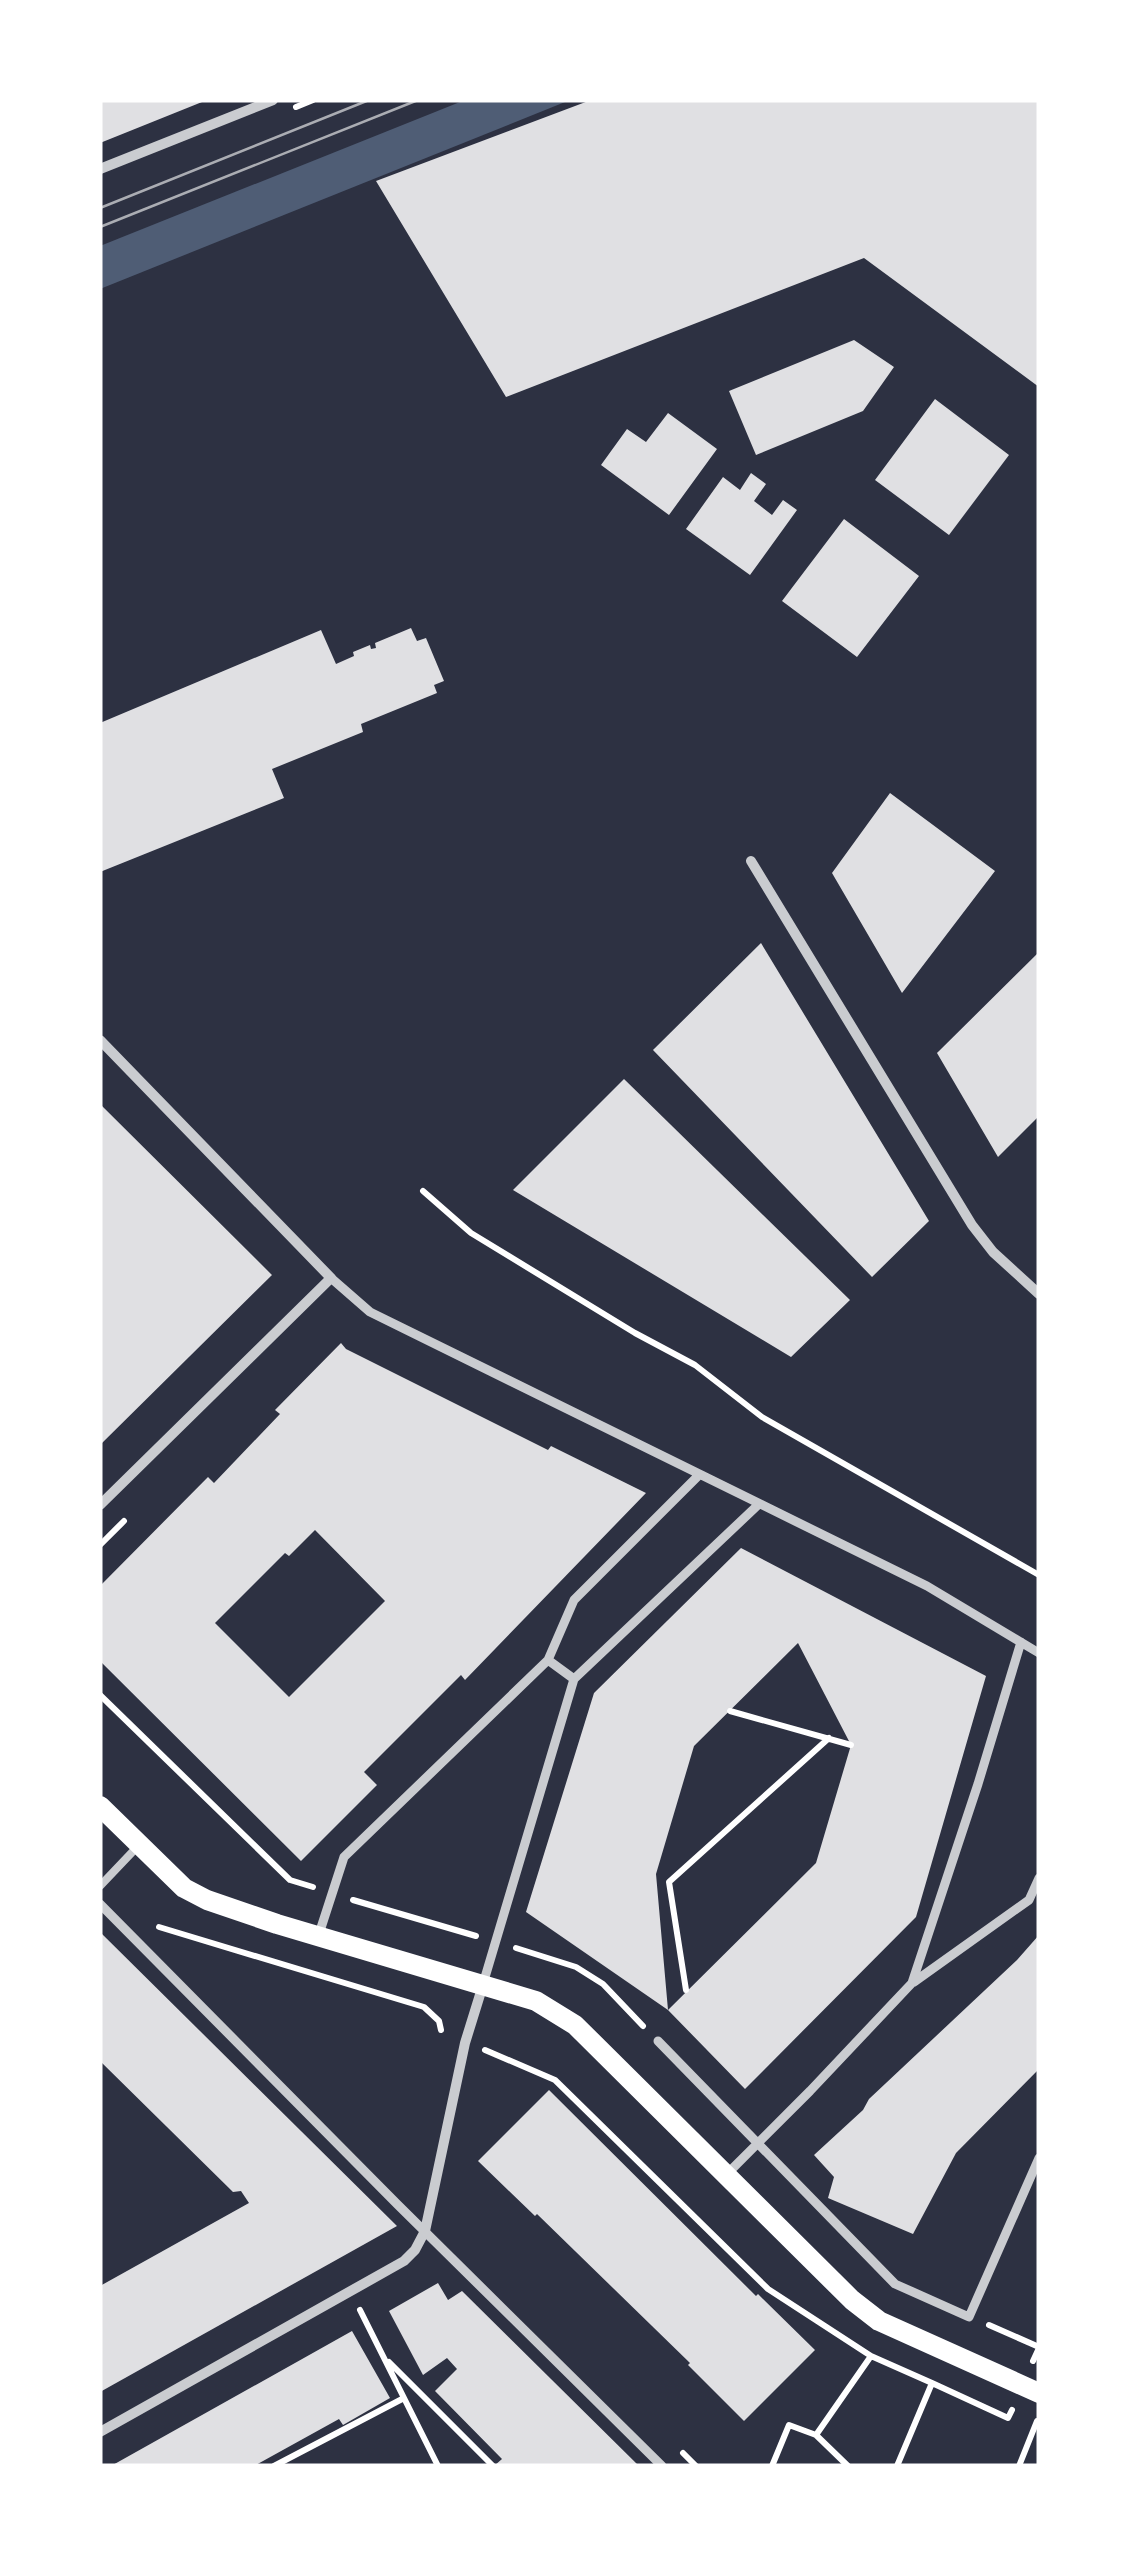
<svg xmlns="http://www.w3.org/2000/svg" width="1139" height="2566" viewBox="0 0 1139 2566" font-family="'Fira Sans',sans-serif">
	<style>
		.water { fill: #4f5d75 }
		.building { fill: #e0e0e3; fill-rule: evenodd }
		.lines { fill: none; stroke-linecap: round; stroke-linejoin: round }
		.path { stroke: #fff; stroke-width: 6 }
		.service { stroke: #caccd0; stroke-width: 8 }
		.pedestrian { stroke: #caccd0; stroke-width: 9 }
		.minor { stroke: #caccd0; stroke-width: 10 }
		.secondary { stroke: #fff; stroke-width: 20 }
		.tram { stroke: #abadb3; stroke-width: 2.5 }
	</style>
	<rect width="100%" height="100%" fill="#2d3142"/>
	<!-- water -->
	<path class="water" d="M465,100h105l-470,189v-43z"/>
	<!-- building -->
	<path class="building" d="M100,100h107l-107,43z
		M591,100h448v287l-175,-129 -358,139 -130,-216z
		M854,340l40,27 -31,44 -107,44 -27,-64z
		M935,399l74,56 -60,80 -74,-55z
		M668,413l49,36 -48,66 -68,-50 26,-36 19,13z
		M751,473l15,11 -12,17 18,14 11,-15 14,10 -47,65 -64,-46 37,-52 17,13z
		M844,519l75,57 -62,81 -75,-56z
		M411,628l6,13 9,-3 18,43 -10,4 3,8 -76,31 2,8 -91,37 12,29 -184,74v-149l221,-93 15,34 18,-8 -1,-4 17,-7 1,4 5,-1 -1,-5z
		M890,793l105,78 -93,122 -70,-120z
		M761,943l168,278 -57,56 -219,-227z
		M1039,952v164l-41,41 -61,-104z
		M624,1079l226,221 -59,57 -278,-167z
		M100,1104l172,171 -172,170z
		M341,1343l5,6 202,101 3,-4 95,47 -181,187 -4,-5 -97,97 13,13 -76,76 -201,-200v-75l108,-109 6,6 66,-69 -5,-4zM315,1530l70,71 -96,96 -74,-74 70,-70 4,3z
		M741,1548l245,128 -70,241 -171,172 -77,-79 148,-147 35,-118 -53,-102 -104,103 -38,128 12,136 -142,-98 68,-219z
		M100,1932l297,294 -297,166v-106l149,-83 -8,-12 -8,1 -133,-131z
		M1039,1935v134l-83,84 -43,81 -85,-36 6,-21 -20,-22 49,-45 6,-11 148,-139z
		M549,2090l207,206 2,-2 57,56 -71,71 -56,-56 2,-2 -153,-149 -2,2 -57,-55z
		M438,2283l10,17 14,-9 177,175h-145l8,-7 -67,-68 22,-22 -10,-11 -24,17 -34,-64z
		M352,2331l38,67 -47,27 -4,-6 -85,47h-143z"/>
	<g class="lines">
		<!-- path -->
		<path class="path" d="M296,107l17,-7
			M423,1191l48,42 164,100 60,32 67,52 277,158
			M100,1545l24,-24
			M100,1695l190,185 23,7
			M730,1711l121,34
			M353,1900l123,36
			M159,1927l265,80 15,14 2,9
			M516,1948l60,19 27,17 40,42
			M686,1990l-17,-108 160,-144
			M485,2050l70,30 213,209 103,67 61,27
			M989,2325l50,22
			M1033,2361l6,-13
			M389,2362l104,104
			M404,2398l34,68
			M816,2435l32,31
			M683,2453l13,13
			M274,2466l130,-68 -44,-88
			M772,2466l17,-41 27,10 55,-79
			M897,2466l35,-83 76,35 4,-8
			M1019,2466l18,-45"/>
		<!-- service -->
		<path class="service" d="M100,1886l39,-41"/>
		<!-- pedestrian -->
		<path class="pedestrian" d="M331,1278l39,34 557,274 112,67
			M548,1660l26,-60 125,-125
			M100,1904l298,301 264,261
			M319,1934l25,-77 204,-197 26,19
			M914,1982l115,-82 10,-22
			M483,1984l91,-305 185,-175
			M658,2041l237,243 74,33 70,-159
			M727,2174l83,-83 102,-108 66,-199 43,-142"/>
		<!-- minor -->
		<path class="minor" d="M100,169l173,-69
			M751,861l221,364 21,27 46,42
			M100,1040l231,238 -231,227
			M100,2432l304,-171 11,-11 10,-19 40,-188 18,-58"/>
		<!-- secondary -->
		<path class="secondary" d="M100,1806l84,82 23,12 70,24 259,77 39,24 277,275 27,21 160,72"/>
		<!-- tram -->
		<path class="tram" d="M100,208l269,-108
			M100,227l318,-127"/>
	</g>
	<!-- border -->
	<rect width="1139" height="2566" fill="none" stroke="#ffffff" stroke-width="205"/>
</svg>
